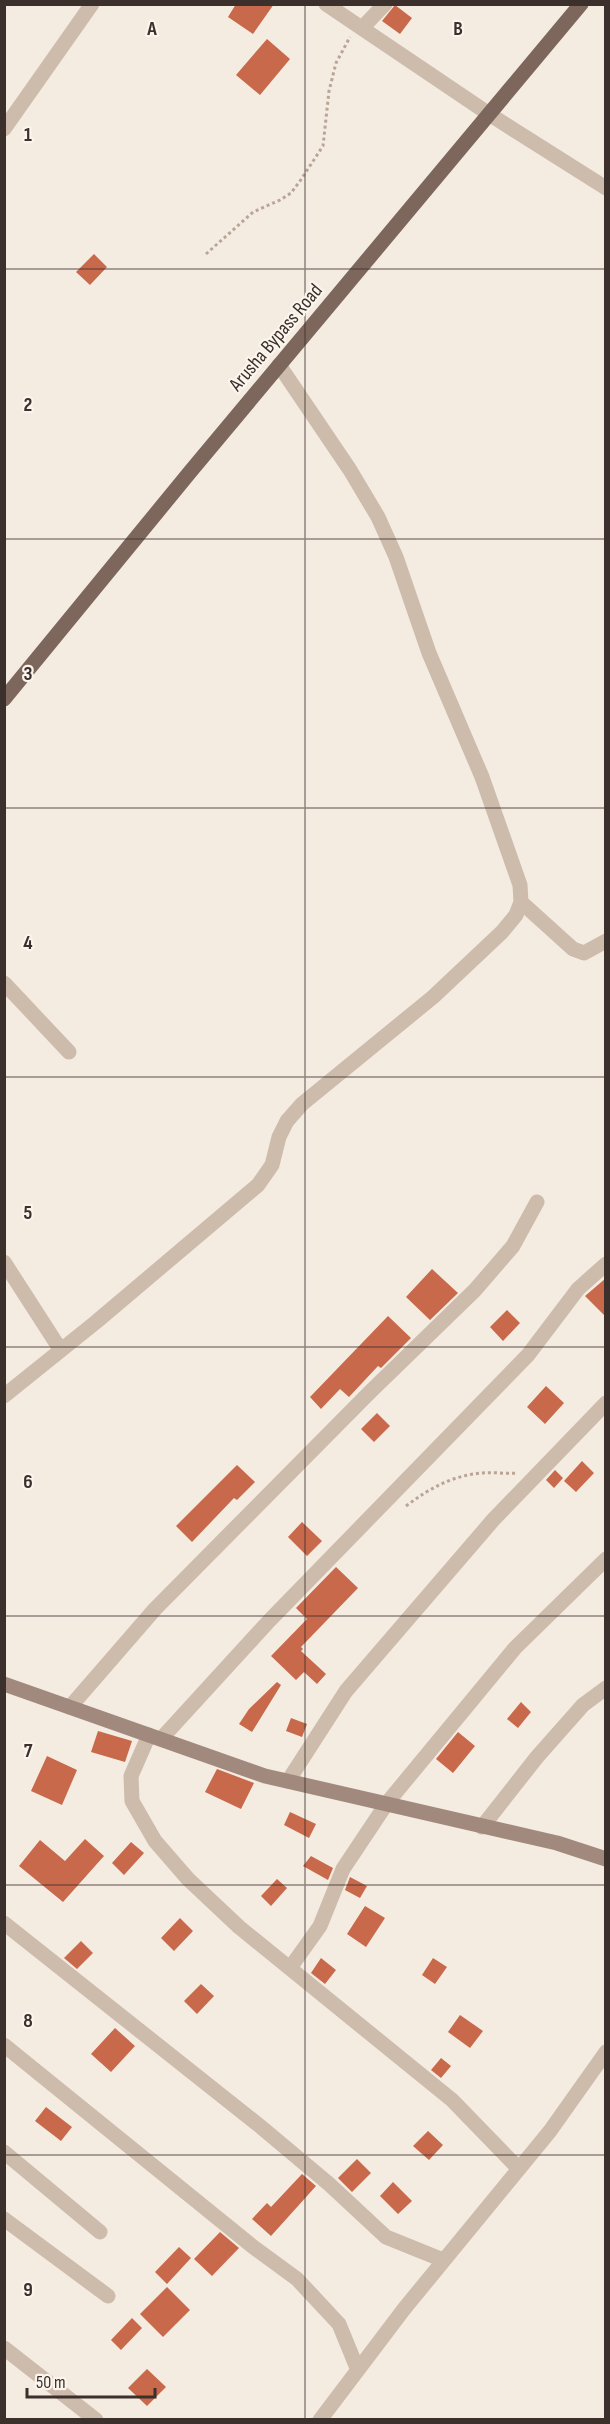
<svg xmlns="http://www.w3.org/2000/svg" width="610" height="2424" viewBox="0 0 610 2424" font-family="'Sofia Sans Condensed',sans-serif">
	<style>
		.building { fill: #c8694b }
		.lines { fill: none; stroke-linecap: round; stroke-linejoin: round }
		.path { stroke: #b9a596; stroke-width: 3; stroke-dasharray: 3 3; stroke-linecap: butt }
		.street { stroke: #cdbbac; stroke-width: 15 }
		.secondary { stroke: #a18a7d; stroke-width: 15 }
		.primary { stroke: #7d675c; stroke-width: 15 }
		.grid { fill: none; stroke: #3b302b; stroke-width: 1.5; stroke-opacity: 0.55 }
		.labels { text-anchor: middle; stroke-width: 4.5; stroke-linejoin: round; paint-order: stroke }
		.street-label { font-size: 20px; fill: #3b302b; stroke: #fbf5ee }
		.grid-label { font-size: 20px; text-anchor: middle; font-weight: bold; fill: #3b302b; stroke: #fbf5ee; stroke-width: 4.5; stroke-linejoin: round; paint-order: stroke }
	</style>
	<rect width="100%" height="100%" fill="#f4ebe1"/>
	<!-- building -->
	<path class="building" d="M236,4h38l-21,30 -25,-17z
		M395,5l17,13 -12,16 -18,-13z
		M267,39l23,20 -30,36 -24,-20z
		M94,254l13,13 -17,18 -14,-13z
		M432,1269l26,24 -28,27 -24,-23z
		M606,1278v39l-21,-21z
		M507,1310l13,13 -17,18 -13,-14z
		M388,1316l23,22 -30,30 -3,-2 -29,31 -9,-8 -19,20 -11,-12z
		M546,1386l18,17 -19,21 -18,-17z
		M377,1413l13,13 -16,16 -13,-13z
		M582,1461l12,12 -18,19 -12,-11z
		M237,1465l18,17 -18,18 -3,-2 -42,44 -16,-16z
		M555,1470l8,8 -9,10 -8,-8z
		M302,1522l20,19 -15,15 -19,-19z
		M336,1567l22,21 -57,59 2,2 -2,2 25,23 -9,10 -13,-12 -8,8 -25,-24 36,-37 -11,-11z
		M277,1682l4,3 -29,47 -13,-8 10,-15z
		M521,1702l10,10 -13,16 -11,-9z
		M291,1718l16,6 -5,13 -16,-6z
		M98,1731l34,10 -7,21 -34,-10z
		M458,1732l17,14 -22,27 -17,-14z
		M47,1756l30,14 -15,35 -31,-14z
		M217,1769l37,14 -13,26 -36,-17z
		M290,1812l26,12 -7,14 -25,-13z
		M85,1839l19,17 -41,46 -44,-36 21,-26 25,21z
		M131,1842l13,11 -20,22 -12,-12z
		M311,1856l22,12 -5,12 -25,-14z
		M350,1877l17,9 -7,12 -15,-8z
		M277,1879l10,9 -16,18 -10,-10z
		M365,1906l20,12 -19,29 -19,-13z
		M180,1918l13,13 -19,20 -13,-13z
		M81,1941l12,12 -16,16 -13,-11z
		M321,1958l15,12 -11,14 -14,-11z
		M433,1958l14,9 -12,17 -13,-9z
		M201,1984l13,12 -17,18 -13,-13z
		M460,2015l23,16 -13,17 -22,-16z
		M115,2028l20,18 -24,26 -20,-18z
		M441,2058l10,8 -10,12 -10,-8z
		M46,2107l26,20 -11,14 -26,-20z
		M428,2131l15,14 -14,15 -16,-14z
		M357,2159l14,14 -19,19 -14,-14z
		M302,2174l14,12 -45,50 -19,-17 15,-16 4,4z
		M393,2182l19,19 -14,13 -18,-18z
		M220,2232l19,16 -27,28 -18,-17z
		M179,2247l12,11 -24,26 -12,-12z
		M167,2287l23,23 -27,27 -23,-23z
		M132,2318l10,10 -21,22 -10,-10z
		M147,2369l19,18 -19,19 -19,-18z"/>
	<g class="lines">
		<!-- path -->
		<path class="path" d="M206,254l47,-42 27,-12 11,-7 9,-12 23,-35 6,-55 7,-28 14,-26
			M406,1506c24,-18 47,-31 77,-33 11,-1 23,1 34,0"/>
		<!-- street -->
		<path class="street" d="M326,4l163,110 117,74
			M362,28l23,-24
			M4,129l88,-125
			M521,902l52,47 11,4 22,-12
			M4,983l65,69
			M4,1262l56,87
			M4,1396l92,-74 162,-137 14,-20 7,-28 8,-16 15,-17 131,-107 69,-65 14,-17 5,-13 -1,-17 -38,-108 -53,-124 -33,-96 -18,-40 -28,-47 -71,-105
			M70,1707l85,-98 215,-217 105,-102 38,-44 24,-44
			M149,1735l-18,41 1,25 23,40 33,38 51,48 213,173 66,68
			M161,1739l108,-118 259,-266 50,-66 28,-25
			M288,1781l58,-90 147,-171 113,-117
			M482,1827l55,-70 46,-52 23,-17
			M4,1923l257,204 68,57 57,53 57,23
			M290,1968l30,-42 23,-57 44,-66 128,-155 91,-89
			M4,2045l248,201 45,33 42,45 18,44
			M4,2152l96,80
			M4,2219l104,77
			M4,2348l92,72
			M320,2420l84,-111 146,-178 56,-79"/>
		<!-- secondary -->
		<path class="secondary" d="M4,1684l261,92 292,67 49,16"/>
		<!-- primary -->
		<path class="primary" d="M4,699l186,-227 391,-468"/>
	</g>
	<!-- grid -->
	<path class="grid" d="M305,4v2416M4,269h602M4,539h602M4,808h602M4,1077h602M4,1347h602M4,1616h602M4,1885h602M4,2155h602"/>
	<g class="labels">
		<!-- street labels -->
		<g class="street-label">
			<text transform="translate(275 337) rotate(-50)" y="7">Arusha Bypass Road</text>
		</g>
	</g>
	<g class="grid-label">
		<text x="152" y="35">A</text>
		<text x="458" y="35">B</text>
		<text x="28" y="141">1</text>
		<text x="28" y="411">2</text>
		<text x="28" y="680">3</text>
		<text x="28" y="949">4</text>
		<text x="28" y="1219">5</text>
		<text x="28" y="1488">6</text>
		<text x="28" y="1757">7</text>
		<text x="28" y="2027">8</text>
		<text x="28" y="2296">9</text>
	</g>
	<!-- border -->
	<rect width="610" height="2424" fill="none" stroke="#3b302b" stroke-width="12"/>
	<!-- scale -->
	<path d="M27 2388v9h128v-9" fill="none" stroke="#3b302b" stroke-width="3"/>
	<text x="36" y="2388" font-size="18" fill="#3b302b" stroke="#fbf5ee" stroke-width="4.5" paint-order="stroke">50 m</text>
</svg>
